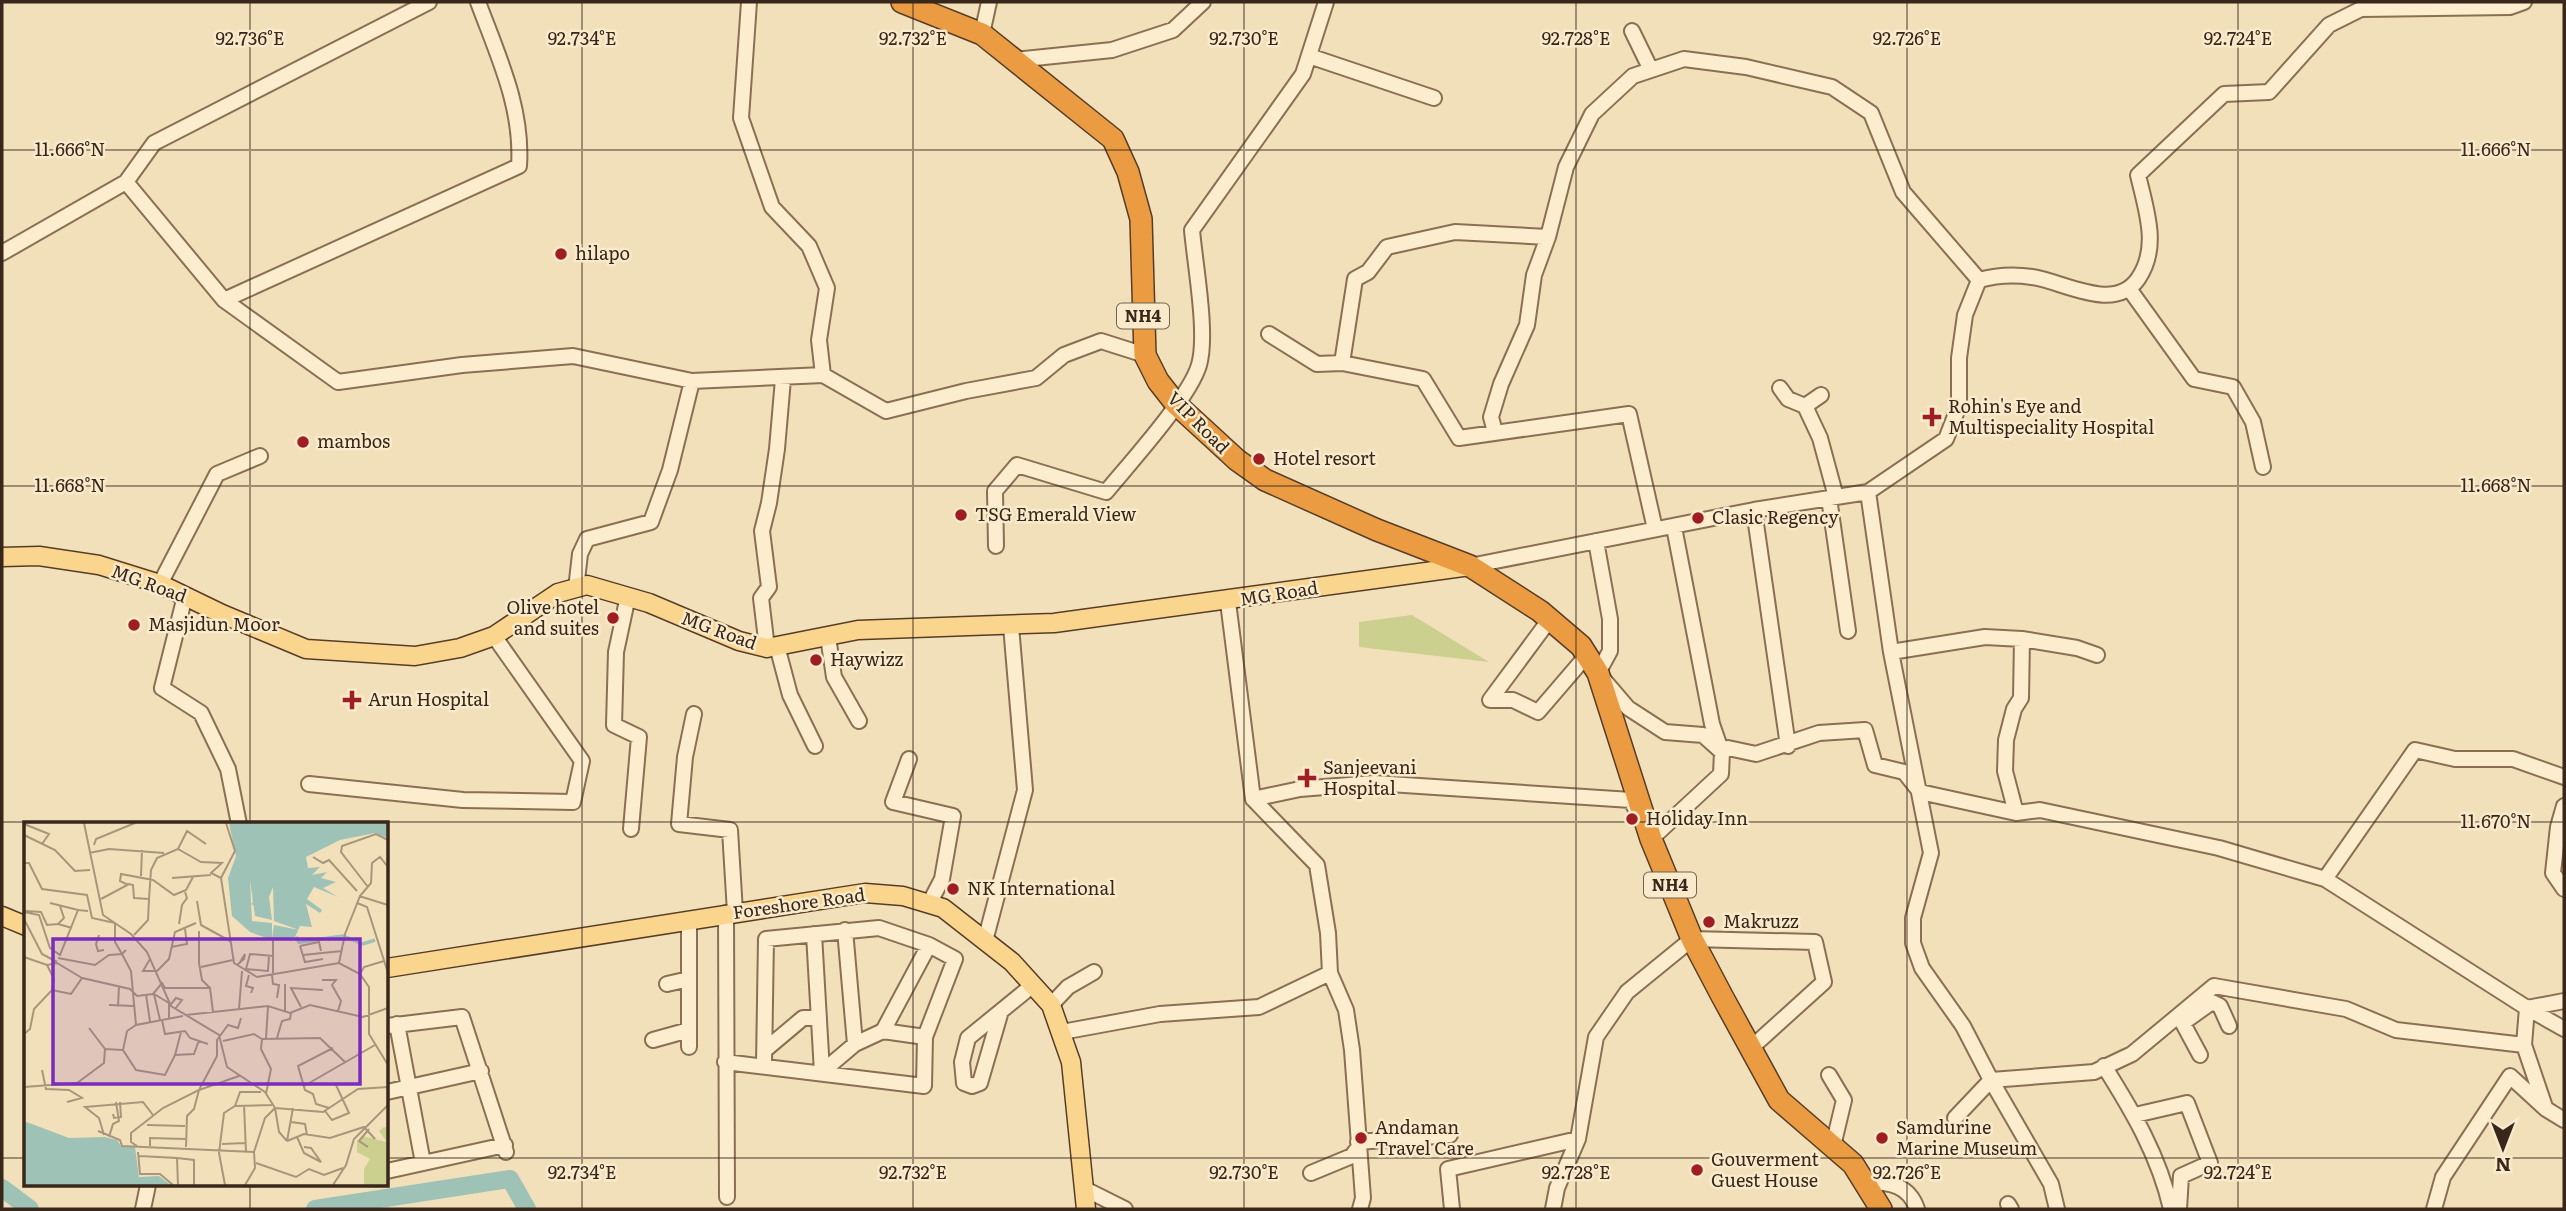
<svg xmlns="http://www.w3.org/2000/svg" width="2566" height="1211" viewBox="0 0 2566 1211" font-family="Literata,serif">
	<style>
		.green { fill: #cbd08e }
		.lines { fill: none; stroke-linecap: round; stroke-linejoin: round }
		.river { stroke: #9fc2b7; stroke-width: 18 }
		.minor-casing { stroke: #8a6f53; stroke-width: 18 }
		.major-casing { stroke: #573d28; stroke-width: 21 }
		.highway-casing { stroke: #573d28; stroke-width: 24 }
		.minor { stroke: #fcedce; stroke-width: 14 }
		.major { stroke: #fad58d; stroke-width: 18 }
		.highway { stroke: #eb9b41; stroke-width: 21 }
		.ticks { fill: none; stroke: #38271a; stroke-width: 2; stroke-opacity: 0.45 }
		.poi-dot { fill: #9f1e23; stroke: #f9eacb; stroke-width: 2.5 }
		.labels { text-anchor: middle; stroke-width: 5; stroke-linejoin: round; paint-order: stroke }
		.shield { fill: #f9eacb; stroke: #72624f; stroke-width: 2 }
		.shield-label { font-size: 16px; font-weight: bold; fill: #38271a }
		.poi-label { font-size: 18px; fill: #38271a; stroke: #f9eacb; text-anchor: start }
		.street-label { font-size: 18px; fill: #38271a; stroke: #f9eacb }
		.inset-river { fill: none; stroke: #9fc2b7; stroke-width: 3.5 }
		.inset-road { fill: none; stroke: #a8967b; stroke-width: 2 }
		.view { fill: #7b2cbf; fill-opacity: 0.15; stroke: #7b2cbf; stroke-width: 3.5 }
		.inset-edge { fill: none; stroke: #38271a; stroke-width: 3.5 }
		.ticks-label { font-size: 18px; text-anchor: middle; fill: #38271a; stroke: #f9eacb; stroke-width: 5; stroke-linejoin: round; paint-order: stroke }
	</style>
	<rect width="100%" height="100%" fill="#f2e0bb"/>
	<!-- green -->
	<path class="green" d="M1412,615l77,47 -130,-15v-25z"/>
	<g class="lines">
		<!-- river -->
		<path class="river" d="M2,1188l28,21
			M315,1209l195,-30 17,30"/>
		<defs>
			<path id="minor" d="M1632,31l19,39
				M982,34l7,-32
				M1309,56l125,42
				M1015,60l97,-10 61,-20 30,-28
				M126,182l98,118 114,82 124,-17 111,-9 119,25 131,-6 -4,-35 8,-52 -18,-42 -37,-39 -31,-89 8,-116
				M2,253l124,-71 28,-39 275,-141
				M1979,280c18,-5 34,-6 53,-3 33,5 82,36 106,2 22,-32 8,-69 0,-104l86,-81 45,-2 60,-67 32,-16 149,-2 14,-5
				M2130,290l64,89 39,8 20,35 10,45
				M224,300l295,-134c4,-58 -21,-110 -41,-164
				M1269,334l48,30 25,-1 81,16 36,59 170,-24 26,115
				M1342,363l13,-84 13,-7 19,-25 68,-15 93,5 18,-70 26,-53 41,-38 51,-17 62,8 86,20 39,26 32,79 76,88 -14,35 -6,43v48l-13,33 -78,53 -114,18 -284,56
				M823,375l63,36 80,-20 70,-13 28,-23 37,-14 44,14
				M1780,388l8,11 17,7 16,-11
				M1805,406l15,32 16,59
				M1495,432l-4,-15 10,-33 26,-59 7,-50 14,-38
				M1868,492l23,160 40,201 -18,65v25l9,25 41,58 28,54 103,-8 38,-18 82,-68 132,23 50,21 128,15
				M1829,498l19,133
				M1754,510l34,236
				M1674,527l38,197 9,26
				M1596,541l14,78v32l-12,22 30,35 37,24 38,3 19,17
				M996,546l-1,-55 22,-26 89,27c23,-28 84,-95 93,-127 9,-31 -4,-100 -7,-135l111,-156 23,-72
				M160,584l57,-110 43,-18
				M576,589l4,-35 7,-15 64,-17 19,-52 22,-89
				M185,596l-23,92 39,25 27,56 11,55
				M628,596l-12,56 -2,73 25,12 -8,92
				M1228,602l25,197 47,-10 74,-6 257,17 6,12
				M1550,619l-60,81h23l25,12 49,-57
				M828,637l6,40 25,44
				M777,646l13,49 25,51
				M767,648l-6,-50 8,-11 -7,-56 7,-28 8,-54 6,-70
				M1891,652l94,-15 37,2 55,9 20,7
				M694,714l-9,43 -6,67 51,6 5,82
				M909,759l-16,43 60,14 -11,63 -13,25
				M309,784l154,16 110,2 9,-41 -88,-125
				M1253,799l64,66 11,68 2,40 16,37 6,40 11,148 -3,11
				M2564,806l-6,21 -5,46 11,16
				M2016,813l-11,-42 1,-31 8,-31 7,-11 1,-59
				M1648,833l3,6 70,-65 1,-22 6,-4 28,6 63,-21 46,-3 10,35 29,7 16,20 96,21 24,-3 179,38 106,31 90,-129 40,9h58l51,18
				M2325,879l202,129 37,-7
				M726,913l1,284
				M689,920v127
				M845,930l10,114
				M814,934l8,138
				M985,941l40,-151 -14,-164
				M667,984l22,-5
				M1051,1005l17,-18 26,-15
				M1001,1011l-21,72 -8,3 -8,-3 -2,-21 6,-24 65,-53
				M2179,1016l21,39
				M2184,1022l28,-20 8,4 9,20
				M397,1024l26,139
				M387,1026l75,-9 44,135
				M883,1031l42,6
				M1062,1032l98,-18 99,-7 71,-34
				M653,1040l36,-10
				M765,1050l38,-32h16
				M725,1062l199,24 1,-49 30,-78 -26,-14 -50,-17 -113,11 -2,125
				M2104,1066c29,46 55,90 67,143
				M822,1072l33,-28 28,-13 46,-86
				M1829,1075l15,25 -11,46
				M387,1092l94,-21
				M2545,1107l-21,-62 3,-37 37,21
				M2135,1115l52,-12 23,60 -29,13 -2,33
				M1955,1118l36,-38 60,104 6,25
				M1358,1142l92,-7
				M387,1171l118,-26
				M1311,1173l41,-17 6,-8
				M1866,1182c24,0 43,3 51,27
				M1083,1188l42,21
				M2008,1204l3,5
				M143,1209l5,-24
				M1452,1209l-4,-40 130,-30
				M1553,1209l4,-21 21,-49 18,-102 31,-45 65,-53 123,3 9,40 -73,66
				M2434,1209l9,-32 67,-101 36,33 18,11"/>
			<path id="major" d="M2,557l37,-1 60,9 61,19 62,30 84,35 109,7 45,-8 34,-12 64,-43 29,-8 62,18 90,38 28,7 91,-18 196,-7 416,-57
				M2,916l24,10
				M387,968l478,-75 38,3 40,12 69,54 39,43 20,57 15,147"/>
			<path id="highway" d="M902,2l80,32 131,105 15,33 13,47 4,136 13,26 18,23 61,56 28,20 112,50 93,36 70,45 41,35 17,27 53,166 41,100 30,57 57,104 74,64 28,45"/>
		</defs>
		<!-- minor casing -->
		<use href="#minor" class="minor-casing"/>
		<!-- major casing -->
		<use href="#major" class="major-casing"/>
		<!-- highway casing -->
		<use href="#highway" class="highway-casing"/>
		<!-- minor -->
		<use href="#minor" class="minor"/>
		<!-- major -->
		<use href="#major" class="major"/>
		<!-- highway -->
		<use href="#highway" class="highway"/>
	</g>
	<!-- ticks -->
	<path class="ticks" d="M250,2v822M582,2v1207M913,2v1207M1244,2v1207M1576,2v1207M1907,2v1207M2238,2v1207M2,150h2562M2,486h2562M2,822h2562M2,1158h24M387,1158h2177M250,1185v24"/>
	<!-- markers -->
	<g class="poi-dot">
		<circle cx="561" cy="254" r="7"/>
		<path d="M1928.5 406.5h7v7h7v7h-7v7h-7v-7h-7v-7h7z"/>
		<circle cx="303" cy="442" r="7"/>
		<circle cx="1259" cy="459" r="7"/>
		<circle cx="961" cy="515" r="7"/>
		<circle cx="1698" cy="518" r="7"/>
		<circle cx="613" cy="618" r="7"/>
		<circle cx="134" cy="625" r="7"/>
		<circle cx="816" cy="660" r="7"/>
		<path d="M348.5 689.5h7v7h7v7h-7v7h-7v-7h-7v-7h7z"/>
		<path d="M1303.5 767.5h7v7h7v7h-7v7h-7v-7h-7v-7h7z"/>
		<circle cx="1632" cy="819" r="7"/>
		<circle cx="953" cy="889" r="7"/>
		<circle cx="1709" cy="922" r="7"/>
		<circle cx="1361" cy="1138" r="7"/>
		<circle cx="1882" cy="1138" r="7"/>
		<circle cx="1697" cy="1170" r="7"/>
	</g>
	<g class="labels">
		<!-- shield labels -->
		<g class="shield">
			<rect x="1117" y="303.5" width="52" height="25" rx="5"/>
			<rect x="1644" y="872.5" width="52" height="25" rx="5"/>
		</g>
		<g class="shield-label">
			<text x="1143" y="322">NH4</text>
			<text x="1670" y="891">NH4</text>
		</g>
		<!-- poi labels -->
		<g class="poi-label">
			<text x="575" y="260">hilapo</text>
			<text x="1948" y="413">Rohin's Eye and<tspan x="1948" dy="21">Multispeciality Hospital</tspan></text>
			<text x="317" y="448">mambos</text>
			<text x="1273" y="465">Hotel resort</text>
			<text x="975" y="521">TSG Emerald View</text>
			<text x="1712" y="524">Clasic Regency</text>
			<text x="599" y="614" text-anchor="end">Olive hotel<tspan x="599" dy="21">and suites</tspan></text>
			<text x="148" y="631">Masjidun Moor</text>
			<text x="830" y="666">Haywizz</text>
			<text x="368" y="706">Arun Hospital</text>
			<text x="1323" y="774">Sanjeevani<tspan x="1323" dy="21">Hospital</tspan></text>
			<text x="1646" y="825">Holiday Inn</text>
			<text x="967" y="895">NK International</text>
			<text x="1723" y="928">Makruzz</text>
			<text x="1375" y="1134">Andaman<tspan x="1375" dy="21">Travel Care</tspan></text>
			<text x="1896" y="1134">Samdurine<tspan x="1896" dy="21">Marine Museum</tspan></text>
			<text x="1711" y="1166">Gouverment<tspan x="1711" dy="21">Guest House</tspan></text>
		</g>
		<!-- street labels -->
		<g class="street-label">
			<text transform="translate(1198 423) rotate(45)" y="6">VIP Road</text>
			<text transform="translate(149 584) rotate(20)" y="6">MG Road</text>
			<text transform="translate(1279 594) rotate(-9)" y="6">MG Road</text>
			<text transform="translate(719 631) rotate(20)" y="6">MG Road</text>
			<text transform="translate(799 904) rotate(-8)" y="6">Foreshore Road</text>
		</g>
	</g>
	<!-- overview -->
	<g transform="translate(24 822)">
		<rect width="364" height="364" fill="#f2e0bb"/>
		<path d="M360,305l4,1v57h-24v-16l6,-10 -13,-7v-11l5,-5 25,6 -8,-11z" fill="#cbd08e"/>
		<path d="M205,1h159v15l-13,-5 -35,7 -34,17 2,11 12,-1 -8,8 15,-3 -6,6 15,4 -13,6 15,9 -24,-10 -7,12 15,11 -2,3 -14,-9 6,23 -12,-1 -5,11 -23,3 -22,-8 -18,-16 -4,-38 8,-22zM0,299l45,17 36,-1 12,3 4,6 14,1 4,30 20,-1 12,9h-147z" fill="#9fc2b7"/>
		<path d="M226,58l5,36 17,4 -3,-23 4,-10 1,34 25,9 -25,-5 -2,13v-15l-20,-2z" fill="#f2e0bb"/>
		<path class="inset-river" d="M236,62l19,-61M237,66l29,-65M238,67l41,-66M232,72l18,-71M233,76l40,-75M230,79l31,-78M229,83l57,-82M272,115l3,5 44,-6 20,8 12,-4"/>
		<path class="inset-road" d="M60,1l19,92 28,19 16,18 24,54 48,29 8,32 38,25 10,16 -10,10 -11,34 1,16 -10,17M202,1l9,28 -14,27 13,85 23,14 82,-14 21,11 9,13v47l19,31M0,2l25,10 -7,10M0,13l31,15 20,21 15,-1M70,23l2,-6 39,-16M154,27l23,13 21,1 -11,10 10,5M65,31l20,-4 55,4M289,35l10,6 6,-3 28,31M0,41h5l13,26 45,6 5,23 23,5v19l7,12 4,-4M117,54l1,-26M148,56l39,-3M104,63l-8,-4 1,-7 32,6 21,15 12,-5 7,-13M344,65l-27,-35 1,-6 34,-12 12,6M335,74l29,9M77,77l28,-15 4,1 1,13 15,1 2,-29 6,-12 21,-9 9,-18 19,13M173,79l4,24 29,16M26,81l28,7M333,81l10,4 21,66M36,84l4,12 -6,6 14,4M2,89l15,1 6,13 11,-1M0,90l15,3 11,33 10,7 18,-45 10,1M0,97l18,35 15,8M155,102l3,-19 5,-7 -2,-6M175,109v32l3,17 8,8M75,113l-3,9 2,7 6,-1M110,113l14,-15 1,-21M249,118v33M276,124l5,16 18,-3M276,124l19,-4 2,9M147,125l16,-3 -2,-15M279,133l39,-4M245,134l-1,15 -22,-2 4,-15 23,2M0,135l23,8 10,-2 25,15M34,136l37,7 14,-10 13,-1 9,17 5,54M126,137l-7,12h14l12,-12 6,-27 21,-9M315,141l6,-29 15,-38 11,-13 1,-20 8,-6 8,10M23,143l7,14 -2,11M213,143l7,-6 1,-5 -5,8M177,145l32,-7M336,152l4,-7 20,-6M225,153l-3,11 7,2 -2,5M248,153l1,9 6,1 -2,13M298,158h14l-4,5 9,16 -3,10M261,162v27M122,172l4,28M130,172l15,9v16M130,172l6,26M147,182l5,-6 6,2 -7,9M85,183l25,1M94,185l1,-21M277,185l-10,-19 32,2M215,187l3,-38M162,193l82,-9 22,7 20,-8 53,12 25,-9M159,194l-47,9 -9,6 -4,19 13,20 29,5 10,-20 19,-1 5,-14M138,198l3,14 20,-3 5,7 18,6M65,206l16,21M0,212l6,-5 4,-20 18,-19 19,4 11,-16 48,11 7,7 16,-2 9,-11 3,5h45l3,24M242,216l2,-31M253,216l5,-17 8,-2 1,-6M199,219l31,-7 8,5M151,233l6,-23M18,248l4,19 23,1 13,8 -15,4M280,264l71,-41M0,265l53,-4 27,-20 1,-14 18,1M242,272l5,-25 -10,-20 1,-10 58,-1 25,24M220,283l2,47M211,284l5,-14h21M251,286l4,24 8,9M251,286l48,4 35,-23 30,-2M305,286l-13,-4 -3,-10 -8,-4 -7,-24 35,-18M301,289l7,9 17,-7 -13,-28M89,292l1,4 7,-1 -1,-15M267,300l14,2 2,11M123,303l38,1M74,309l22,9 2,6 132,6M80,313l-5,-17 -14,-11 58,-5 10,13M85,315l4,-13 6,-3 -3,-19M273,315l7,16 17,9 -10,-14 -7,-1M263,319l17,-7 26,4 34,-11 11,12M263,319l6,-33M198,322l23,-1M113,324l-6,-4v-9l32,-25 36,-18 18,-34v-16l11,-15 10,3 3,-10M126,324v-8l35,1M162,325l1,-31 7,-7 5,-19 40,-14M344,325l-9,-6 10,-12M114,330l2,22h20l13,11M115,334l38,2 1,27M153,336l17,2v25M232,341l40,14 13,-8 15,6 19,-7M201,363l-6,-32 5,-40 11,-7 37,-1M309,363l13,-20 8,-26 34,-34"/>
		<path class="view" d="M29,117h307v145h-307z"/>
		<rect width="364" height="364" class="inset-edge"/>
	</g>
	<g class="ticks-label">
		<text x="250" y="45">92.736°E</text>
		<text x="582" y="45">92.734°E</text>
		<text x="913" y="45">92.732°E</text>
		<text x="1244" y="45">92.730°E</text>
		<text x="1576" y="45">92.728°E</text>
		<text x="1907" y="45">92.726°E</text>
		<text x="2238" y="45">92.724°E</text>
		<text x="2496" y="156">11.666°N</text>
		<text x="70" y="156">11.666°N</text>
		<text x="2496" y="492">11.668°N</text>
		<text x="70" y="492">11.668°N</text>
		<text x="2496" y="828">11.670°N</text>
		<text x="582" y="1179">92.734°E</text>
		<text x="913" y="1179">92.732°E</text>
		<text x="1244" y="1179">92.730°E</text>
		<text x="1576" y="1179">92.728°E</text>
		<text x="1907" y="1179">92.726°E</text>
		<text x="2238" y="1179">92.724°E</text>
	</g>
	<!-- border -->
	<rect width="2566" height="1211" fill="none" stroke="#38271a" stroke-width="7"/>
	<!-- north arrow -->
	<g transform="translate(2503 1148) rotate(180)" stroke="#f9eacb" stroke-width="5" paint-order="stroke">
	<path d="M0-5L12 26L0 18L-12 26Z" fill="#38271a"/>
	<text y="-10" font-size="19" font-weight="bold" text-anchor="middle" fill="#38271a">N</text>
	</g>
</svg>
